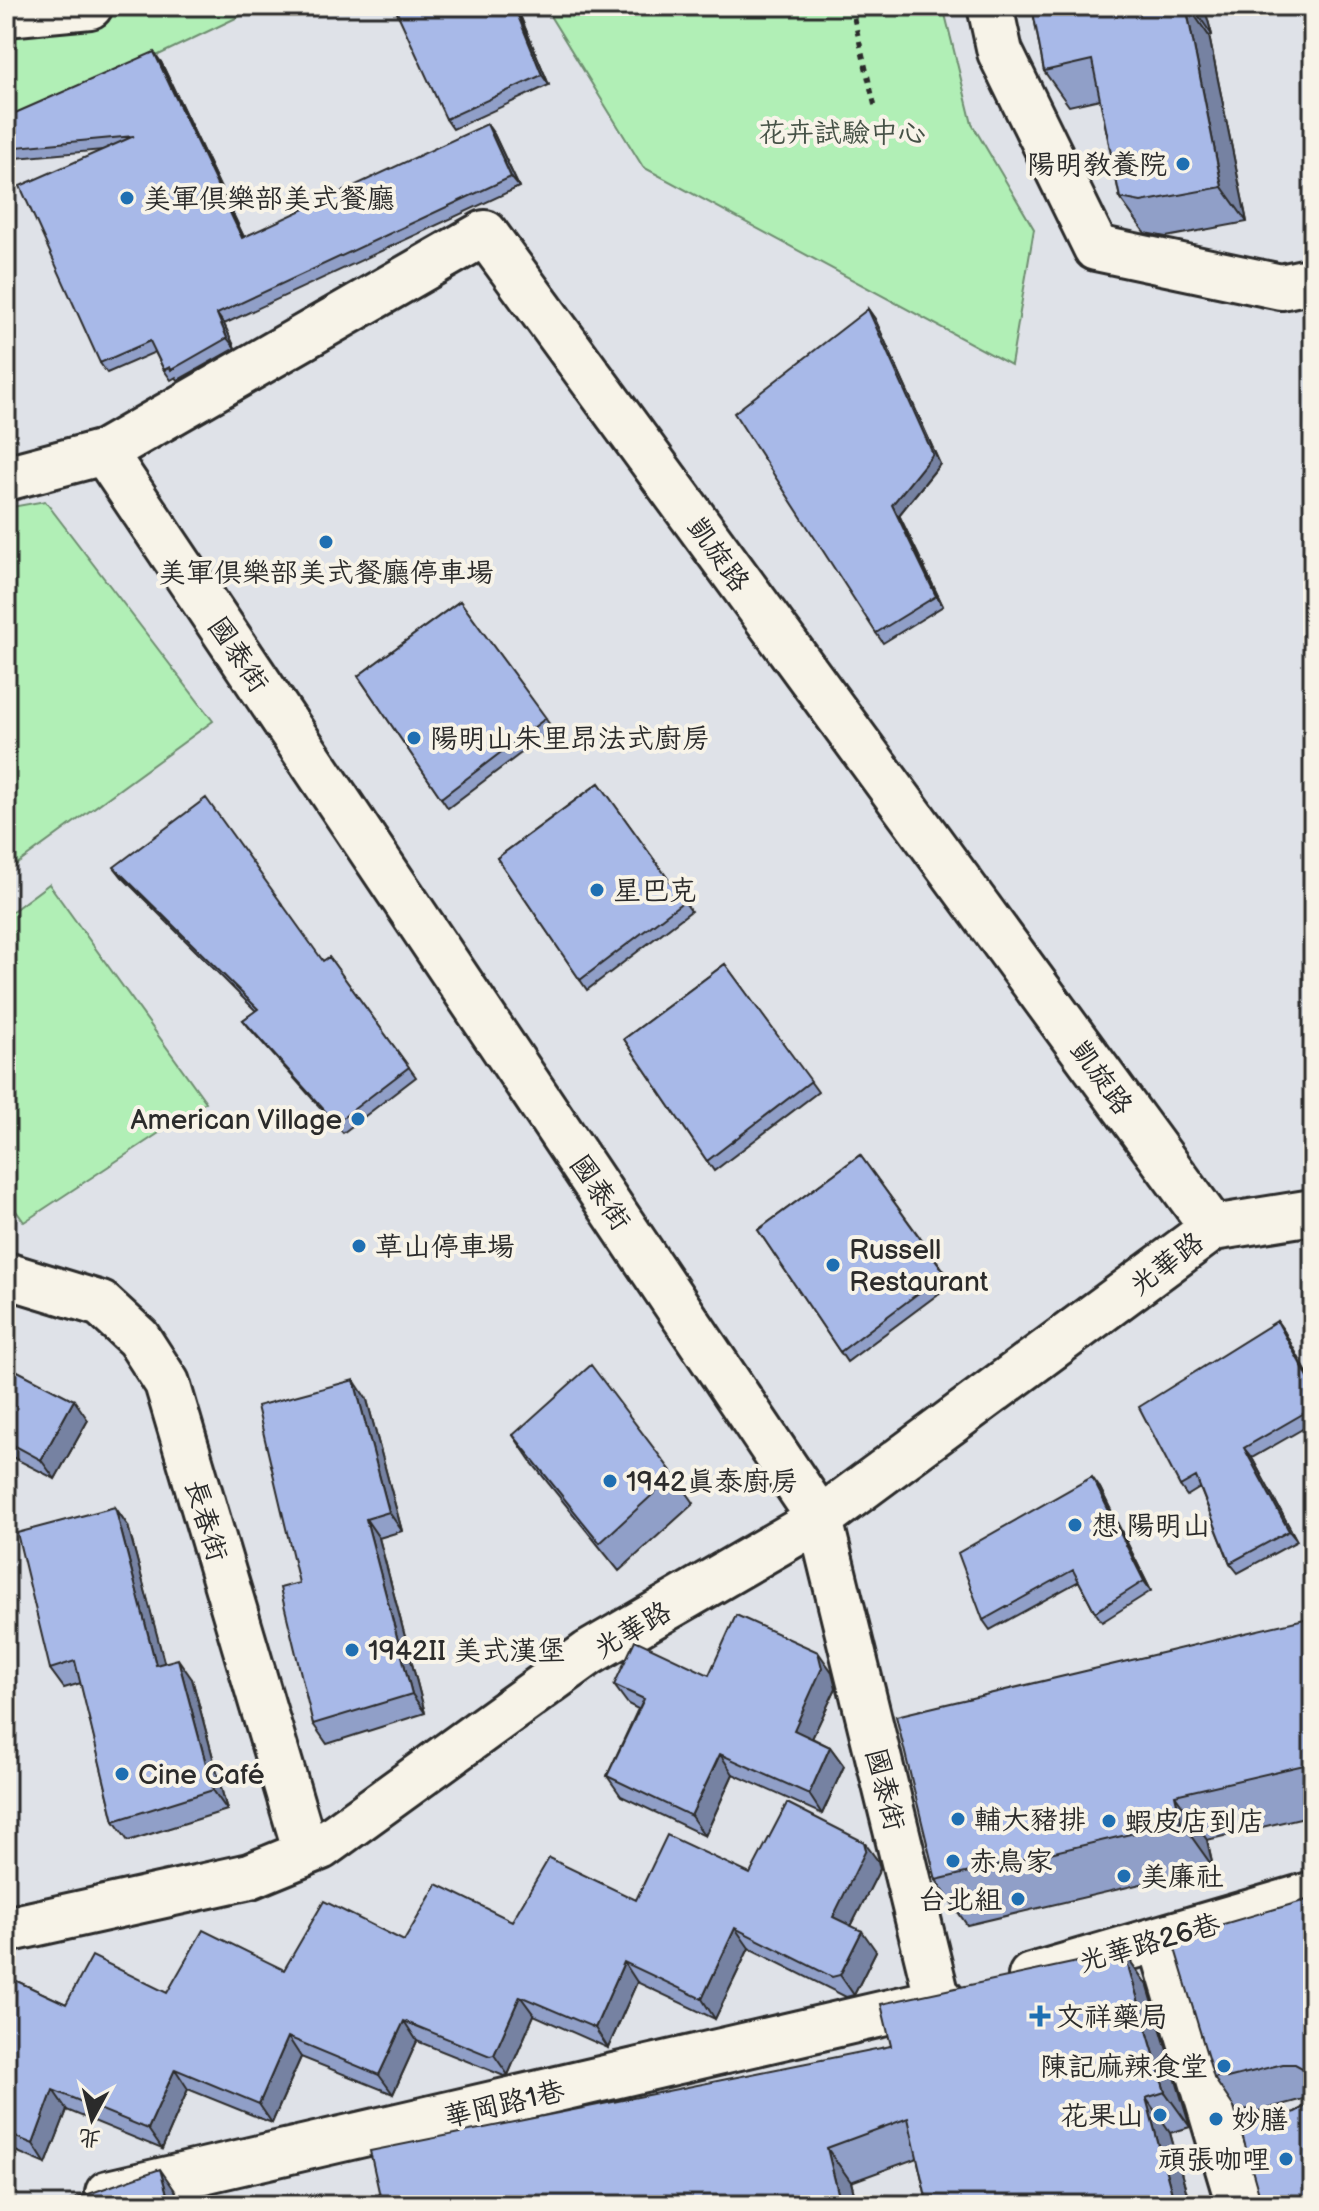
<svg xmlns="http://www.w3.org/2000/svg" width="1319" height="2211" viewBox="0 0 1319 2211" font-family="'Balsamiq Sans','LXGW WenKai TC',sans-serif">
	<style>
		.green { fill: #b1efb6; stroke: #6e8d70; stroke-width: 2 }
		.lines { fill: none; stroke-linecap: round; stroke-linejoin: round }
		.minor-casing { stroke: #2b2b2b; stroke-width: 50 }
		.path { stroke: #2b2b2b; stroke-width: 5; stroke-dasharray: 6 6; stroke-linecap: butt }
		.minor { stroke: #f7f3e8; stroke-width: 44 }
		.wall { fill: #909fc8; stroke: #2b2b2b; stroke-width: 2 }
		.shaded-wall { fill: #7682a2; stroke: #2b2b2b; stroke-width: 2 }
		.building { fill: #a8b9e8; stroke: #2b2b2b; stroke-width: 2 }
		.poi-dot { fill: #1f6fb2; stroke: #f7f3e8; stroke-width: 3 }
		.labels { text-anchor: middle; stroke-width: 8; stroke-linejoin: round; paint-order: stroke }
		.park-label { font-size: 28px; fill: #465247; stroke: #f7f3e8 }
		.poi-label { font-size: 28px; fill: #2b2b2b; stroke: #f7f3e8; text-anchor: start }
		.street-label { font-size: 28px; fill: #2b2b2b; stroke: #f7f3e8 }
	</style>
	<rect width="100%" height="100%" fill="#dfe2e8"/>
	<filter id="ink" filterUnits="userSpaceOnUse"><feTurbulence type="fractalNoise" baseFrequency=".0125" numOctaves="2"/><feDisplacementMap in="SourceGraphic" scale="16" xChannelSelector="R" yChannelSelector="G"/><feConvolveMatrix kernelMatrix="1 2 1 2 8 2 1 2 1" color-interpolation-filters="sRGB"/></filter>
	<g filter="url(#ink)">
		<!-- green -->
		<path class="green" d="M6,6h255l-255,122z
			M544,6h399l29,118 62,105 -23,136 -368,-198z
			M45,501l168,220 -207,151v-364z
			M49,884l157,218 -182,120 -18,-25v-281z"/>
		<g class="lines">
			<defs>
				<path id="minor" d="M990,6l10,46 96,196 185,39 32,-7
					M6,14l84,-8
					M104,452l716,1067 118,482
					M6,478l98,-26 381,-219 728,995
					M6,1275l95,29 37,34 29,45 139,469
					M6,1930l244,-54 71,-29 268,-194 231,-134 393,-291 100,-16
					M1160,1940l79,265
					M1031,1976l282,-82
					M108,2193l834,-193"/>
			</defs>
			<!-- minor casing -->
			<use href="#minor" class="minor-casing"/>
			<!-- path -->
			<path class="path" d="M851,6l24,101"/>
			<!-- minor -->
			<use href="#minor" class="minor"/>
		</g>
		<!-- wall -->
		<path class="wall" d="M516,6l33,79 -96,44 -7,-10z
			M1032,6h172l8,29 -3,1 38,186 -81,15 -21,-4 -25,-35 -20,-99 -31,7 -25,-35z
			M161,62l83,175 250,-103 25,53 -295,137 11,24 -57,32 -2,-3 -5,3 -7,-10 -9,-18 -48,21 -7,-10 2,-213 -96,9v-42z
			M868,309l7,10 65,145 -41,51 44,91 -60,37 -7,-10z
			M6,352l10,22 -10,5z
			M460,601l93,128 -105,79 -90,-132z
			M599,783l92,128 -104,79 -90,-132z
			M114,867l209,94 6,-4 87,120 -73,56 -92,-103 -8,-10 13,-9 -134,-134z
			M725,964l93,128 -104,79 -90,-132z
			M860,1155l93,128 -106,79 -89,-132z
			M1277,1321l7,10 29,53v39l-61,35 45,83 -59,32 -8,-10 -30,-75 -13,8 -7,-10z
			M6,1365l82,55 -33,59 -49,-25z
			M367,1400l35,131 -23,7 46,175 -98,31 -14,-20 -14,-141z
			M513,1435l161,40 20,28 -75,68 -87,-108z
			M1100,1488l51,103 -49,31 -7,-10 -16,-31 -89,49 -7,-10z
			M115,1507l13,19 36,137 28,16 35,131 -99,31 -14,-20 -33,-138 -17,5 -14,-19z
			M1313,1617v198l-106,25 6,27 -246,58 -31,-45z
			M832,1672l4,16 -24,50 18,9 14,19 -22,48 -89,-40 -28,62 -84,-40 -14,-20 31,-67 -10,-5 -14,-19 95,-10z
			M878,1861l2,8 -29,57 25,25 -22,44 -8,2 -97,-49 -34,71 -78,-37 -29,66 -74,-33 -26,60 -4,1 -87,-35 -24,53 -92,-37 -29,66 -84,-34 -26,60 -95,-39 -21,54 -40,-17v-171l60,28 101,-11 117,-23 120,-29 232,-41 114,-26z
			M1313,1898v307l-18,-93 11,-6 5,-8h-4l-56,15 -3,-4 -10,4 -24,-35z
			M1124,1952l24,35 42,140 -20,6 20,72h-282l19,-4 -10,-43 -66,24 6,23h-475l509,-159z"/>
		<!-- shaded-wall -->
		<path class="shaded-wall" d="M514,6h2l33,79 -7,-10z
			M1186,6h2l21,30 38,186 -25,-35z
			M1192,6h12l8,29z
			M154,52l7,10 88,186 -7,-10z
			M487,124l7,10 25,53 -8,-10z
			M868,309l7,10 65,145 -41,51 44,91 -7,-10 -44,-91z
			M217,314l7,10 11,24 -8,-10z
			M6,352l10,22 -10,-14z
			M1277,1321l7,10 29,53v3z
			M354,1380l13,20 35,131 -13,-19z
			M74,1400l14,20 -33,59 -14,-19z
			M1244,1448l8,10 45,83 -8,-10z
			M1092,1477l8,11 51,103 -7,-10z
			M115,1507l13,19 42,158 -14,-19z
			M366,1519l13,19 46,175 -13,-19z
			M818,1652l14,20 4,16 -29,61 -13,-19z
			M178,1659l14,20 35,131 -14,-20z
			M830,1747l14,19 -22,48 -13,-20z
			M720,1754l13,20 -28,62 -14,-20z
			M1175,1795l32,45 6,27 -32,-45z
			M864,1842l14,19 2,8 -34,67 -13,-19z
			M735,1928l14,20 -34,71 -13,-20z
			M862,1931l14,20 -22,44 -14,-20z
			M1124,1952l24,35 42,140 -25,-35z
			M624,1962l13,20 -29,66 -13,-20z
			M520,1996l14,19 -26,60 -14,-20z
			M404,2021l13,20 -24,53 -14,-19z
			M288,2037l13,20 -29,66 -13,-19z
			M175,2069l13,20 -26,60 -14,-20z
			M53,2090l14,20 -21,54 -13,-20z
			M1146,2098l24,35 20,72h-15z
			M827,2148l24,34 6,23h-16z
			M160,2169l25,36h-15z"/>
		<!-- building -->
		<path class="building" d="M394,6h120l28,69 -96,44z
			M1032,6h154l36,181 -81,15 -21,-4 -28,-138 -48,11z
			M154,52l88,186 245,-114 24,53 -294,137 10,24 -56,32 -1,-3 -6,3 -14,-29 -50,22 -80,-177 114,-50 -128,12v-31z
			M868,309l65,145 -41,51 44,91 -60,37 -142,-220z
			M460,601l86,117 -105,80 -83,-122z
			M599,783l85,118 -104,79 -83,-122z
			M206,798l117,163 6,-4 80,110 -73,56 -93,-103 15,-11 -144,-142z
			M725,964l86,117 -104,80 -83,-122z
			M860,1155l85,118 -105,79 -82,-122z
			M1277,1321l36,66v21l-69,40 45,83 -59,32 -34,-86 -16,9 -41,-79z
			M6,1365l68,35 -33,60 -35,-19z
			M591,1365l83,110 -74,68 -87,-108z
			M354,1380l35,132 -23,7 46,175 -99,30 -33,-136 19,-5 -42,-177z
			M1092,1477l52,104 -49,31 -22,-42 -90,50 -25,-67z
			M115,1507l41,158 22,-6 35,131 -99,31 -39,-160 -25,8 -33,-136z
			M736,1615l82,37 4,16 -28,62 36,17 -21,47 -89,-40 -29,62 -84,-40 37,-77 -30,-14 21,-45 74,35z
			M1313,1617v146l-138,32 6,27 -245,58 -40,-164z
			M787,1803l77,39 2,8 -33,67 29,14 -22,44 -8,2 -97,-49 -33,71 -78,-37 -29,66 -75,-32 -26,59 -4,1 -86,-35 -25,54 -91,-38 -29,67 -84,-35 -27,60 -95,-39 -20,54 -27,-11v-157l60,28 26,-48 75,37 36,-63 81,40 40,-69 80,40 33,-57 75,37 37,-63 87,42 31,-65 83,39z
			M1313,1898v307h-51l-22,-78 55,-15 11,-6 7,-11v-14l-7,-11 -11,-6h-12l-56,14 -1,-3 -12,3 -42,-139z
			M1124,1952l41,140 -19,6 29,107h-267l19,-4 -19,-83 -81,30 14,57h-459l-12,-54 521,-105 -10,-42z
			M160,2169l10,36h-113z"/>
	</g>
	<!-- markers -->
	<g class="poi-dot">
		<circle cx="1183" cy="164" r="8"/>
		<circle cx="127" cy="198" r="8"/>
		<circle cx="326" cy="542" r="8"/>
		<circle cx="414" cy="738" r="8"/>
		<circle cx="597" cy="890" r="8"/>
		<circle cx="358" cy="1119" r="8"/>
		<circle cx="359" cy="1246" r="8"/>
		<circle cx="833" cy="1265" r="8"/>
		<circle cx="610" cy="1481" r="8"/>
		<circle cx="1075" cy="1525" r="8"/>
		<circle cx="352" cy="1650" r="8"/>
		<circle cx="122" cy="1774" r="8"/>
		<circle cx="958" cy="1819" r="8"/>
		<circle cx="1109" cy="1821" r="8"/>
		<circle cx="953" cy="1861" r="8"/>
		<circle cx="1124" cy="1876" r="8"/>
		<circle cx="1018" cy="1899" r="8"/>
		<path d="M1036 2004h8v8h8v8h-8v8h-8v-8h-8v-8h8z"/>
		<circle cx="1224" cy="2066" r="8"/>
		<circle cx="1160" cy="2115" r="8"/>
		<circle cx="1216" cy="2119" r="8"/>
		<circle cx="1286" cy="2159" r="8"/>
	</g>
	<g class="labels">
		<!-- park labels -->
		<g class="park-label">
			<text x="842" y="142">花卉試驗中心</text>
		</g>
		<!-- poi labels -->
		<g class="poi-label">
			<text x="1167" y="174" text-anchor="end">陽明教養院</text>
			<text x="143" y="208">美軍俱樂部美式餐廳</text>
			<text x="326" y="582" text-anchor="middle">美軍俱樂部美式餐廳停車場</text>
			<text x="430" y="748">陽明山朱里昂法式廚房</text>
			<text x="613" y="900">星巴克</text>
			<text x="342" y="1129" text-anchor="end">American Village</text>
			<text x="375" y="1256">草山停車場</text>
			<text x="849" y="1259">Russell<tspan x="849" dy="32">Restaurant</tspan></text>
			<text x="626" y="1491">1942真泰廚房</text>
			<text x="1091" y="1535">想 陽明山</text>
			<text x="368" y="1660">1942II 美式漢堡</text>
			<text x="138" y="1784">Cine Café</text>
			<text x="974" y="1829">輔大豬排</text>
			<text x="1125" y="1831">蝦皮店到店</text>
			<text x="969" y="1871">赤鳥家</text>
			<text x="1140" y="1886">美廉社</text>
			<text x="1002" y="1909" text-anchor="end">台北組</text>
			<text x="1056" y="2026">文祥藥局</text>
			<text x="1208" y="2076" text-anchor="end">陳記麻辣食堂</text>
			<text x="1144" y="2125" text-anchor="end">花果山</text>
			<text x="1232" y="2129">妙膳</text>
			<text x="1270" y="2169" text-anchor="end">頑張咖哩</text>
		</g>
		<!-- street labels -->
		<g class="street-label">
			<text transform="translate(719 554) rotate(54)" y="10">凱旋路</text>
			<text transform="translate(239 654) rotate(56)" y="10">國泰街</text>
			<text transform="translate(1102 1077) rotate(54)" y="10">凱旋路</text>
			<text transform="translate(601 1192) rotate(56)" y="10">國泰街</text>
			<text transform="translate(1166 1263) rotate(-37)" y="10">光華路</text>
			<text transform="translate(207 1520) rotate(73)" y="10">長春街</text>
			<text transform="translate(632 1629) rotate(-30)" y="10">光華路</text>
			<text transform="translate(886 1789) rotate(76)" y="10">國泰街</text>
			<text transform="translate(1149 1942) rotate(-16)" y="10">光華路26巷</text>
			<text transform="translate(504 2103) rotate(-13)" y="10">華岡路1巷</text>
		</g>
	</g>
	<!-- margin -->
	<rect width="1319" height="2211" fill="none" stroke="#f7f3e8" stroke-width="32"/>
	<rect x="16" y="16" width="1287" height="2179" fill="none" stroke="#2b2b2b" stroke-width="3" filter="url(#ink)"/>
	<!-- north arrow -->
	<g transform="translate(92 2119) rotate(187)" stroke="#f7f3e8" stroke-width="6" paint-order="stroke">
	<path d="M0-6L14 30L0 20L-14 30Z" fill="#2b2b2b"/>
	<text y="-12" font-size="22" font-weight="bold" text-anchor="middle" fill="#2b2b2b">北</text>
	</g>
</svg>
